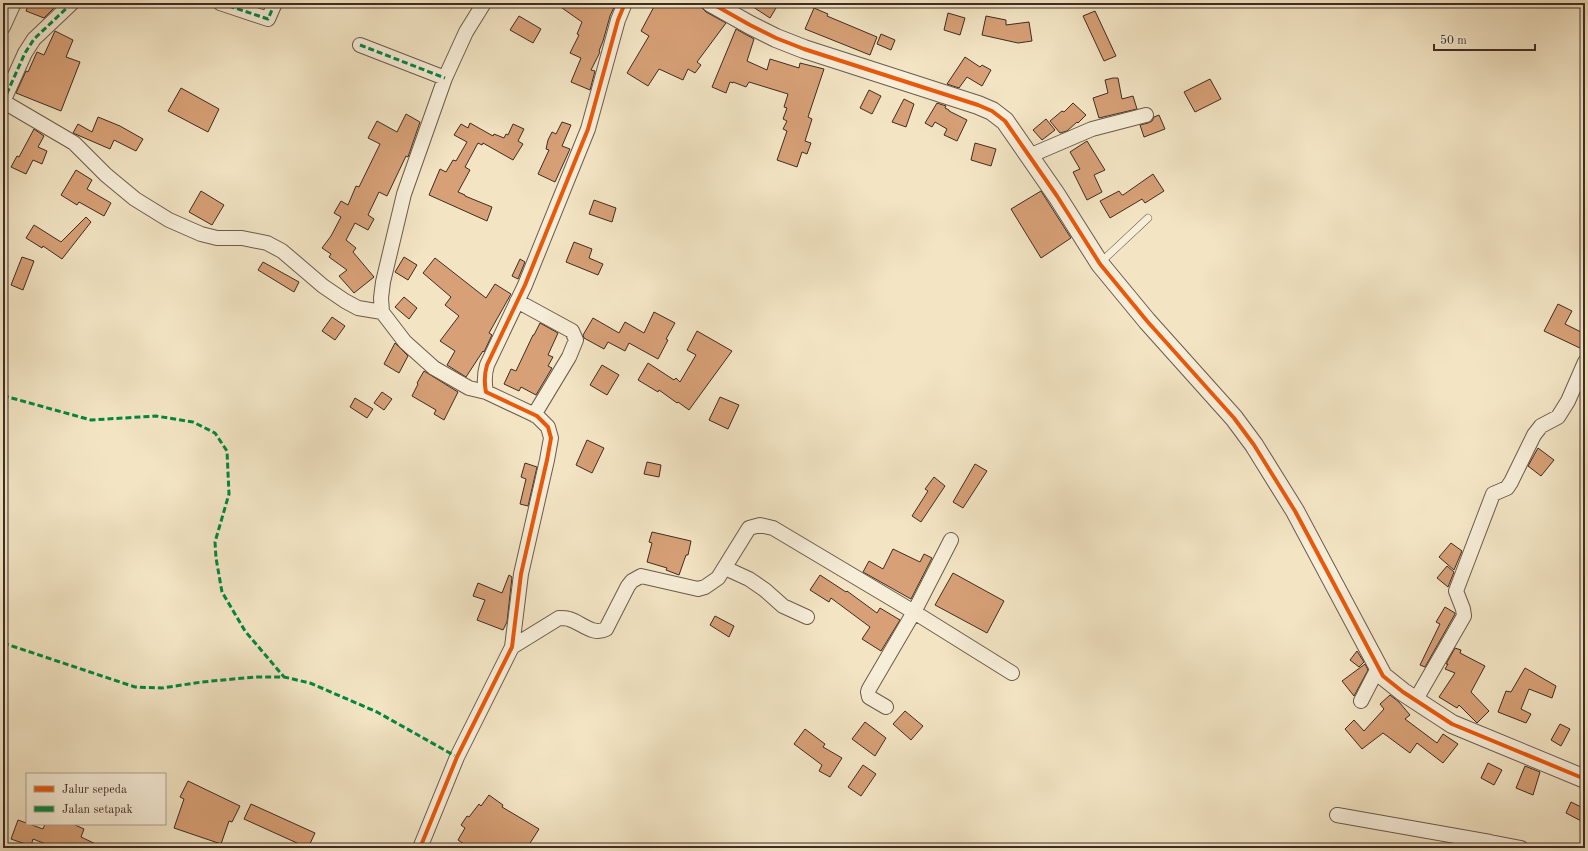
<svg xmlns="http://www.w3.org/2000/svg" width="1588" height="851" viewBox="0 0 1588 851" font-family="'Old Standard TT',serif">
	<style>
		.building { fill: #d7a076; stroke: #3f2c23 }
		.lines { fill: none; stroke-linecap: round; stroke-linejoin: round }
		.service-casing { stroke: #6c5a4b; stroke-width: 8 }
		.minor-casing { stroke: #6c5a4b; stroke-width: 16 }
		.tertiary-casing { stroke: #6c5a4b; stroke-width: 20 }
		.service { stroke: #f7eed9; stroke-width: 7 }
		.minor { stroke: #f7eed9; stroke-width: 14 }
		.tertiary { stroke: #f7eed9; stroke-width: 18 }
		.quiet { stroke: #00873e; stroke-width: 3; stroke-dasharray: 6 3; stroke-linecap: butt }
		.cycleway-casing { stroke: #f7eed9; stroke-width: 6 }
		.cycleway { stroke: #e8590c; stroke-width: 4 }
	</style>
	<rect width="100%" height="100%" fill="#f3e5c4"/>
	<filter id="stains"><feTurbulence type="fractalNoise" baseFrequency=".005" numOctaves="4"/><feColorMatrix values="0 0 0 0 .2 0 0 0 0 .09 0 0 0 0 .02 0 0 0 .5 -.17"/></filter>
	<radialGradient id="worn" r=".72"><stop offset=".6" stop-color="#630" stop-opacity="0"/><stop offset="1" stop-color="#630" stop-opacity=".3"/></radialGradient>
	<!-- building -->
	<path class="building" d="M29,3h27l-3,6 -9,9 -18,-7z
		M555,3h61l-6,13 -7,25 -4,10 1,1 -9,18 4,1 -5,19 -19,-8 10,-24 -11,-5 9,-18 -2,-1 5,-12z
		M656,3h45l1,5 4,4 20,11 -29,39 4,3 -6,8 -7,-4 -5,11 -24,-11 -11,17 -21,-13 22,-37 -8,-5z
		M747,3h32l-9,15z
		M814,8l14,6 -1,2 50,21 -7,18 -65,-26z
		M1095,11l21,45 -12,5 -21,-45z
		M948,13l17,5 -5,17 -16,-5z
		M519,16l22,13 -8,14 -23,-13z
		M986,16l20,4v5l23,-3 3,19 -14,2 -36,-8z
		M736,29l18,10 -7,22 20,9 3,-11 29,9 1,-5 24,6 -16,48 4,2 -7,22 6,2 -4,11 -5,-2 -5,15 -20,-7 10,-29 -4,-2 4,-8 -4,-2 4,-11 -3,-1 4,-13 -39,-12 -3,5 -13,-5v1l-3,-1 -4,11 -14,-6z
		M55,31l18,9 -7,17 14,5 -19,49 -45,-18 10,-22 2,1 9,-20 7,3z
		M881,34l14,6 -4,10 -14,-6z
		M965,57l15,10 2,-2 9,5 -9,16 -15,-9 -8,11 -12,-4z
		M1113,78h5l4,21 11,-3 4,13 -38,9 -6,-20 15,-5 -3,-13z
		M1210,79l11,20 -26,13 -11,-20z
		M181,88l38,21 -11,23 -40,-21z
		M869,90l12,6 -9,18 -12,-6z
		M904,99l10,5 -8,23 -14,-5z
		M937,103l9,3 -1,2 4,2v1l18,9 -10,21 -13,-6 3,-6 -12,-7 -3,5 -7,-4z
		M1073,103l13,12 -8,8 -1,-1 -10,9 -7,2 -10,-12 12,-10 2,1z
		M406,114l14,8 -12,35 -2,-1 -19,40 -8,-4 -11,23 6,4 -6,11 -13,-7 -9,17 10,8 -3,4 21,25 -20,16 -15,-17 8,-6 -18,-13 2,-3 -9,-6 9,-12 10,-19 -7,-4 7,-12 7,4 8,-19 3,1 21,-43 -12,-6 9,-17 20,11z
		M1159,115l6,14 -21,8 -4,-12 8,-2 4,-2 2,-4z
		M98,117l22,9 23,13 -7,12 -22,-11 -4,9 -37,-16 5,-9 14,8z
		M1046,119l9,11 -13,10 -9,-10z
		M562,122l9,3 -9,21 8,3 -15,33 -17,-8 11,-24 -3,-1 2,-9 4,-8 4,2z
		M470,123l23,13 1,-2 10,4 2,-4 2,1 5,-11 11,5 -6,12 5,3 -10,16 -30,-17 -1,2 -4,-2 -13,24 5,3 -12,22 7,3v1l27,11 -5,14 -58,-26 11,-26 6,3 7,-12 3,1 11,-19 -13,-7 7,-11 7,4z
		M34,129l10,7 -6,11 9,4 -5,13 -9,-4 -7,14 -15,-7 6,-11 2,1z
		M1087,141l18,29 -11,5 8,17 -15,8 -14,-28 7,-3 -10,-17z
		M975,143l21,6 -5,17 -20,-6z
		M76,170l16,10 -5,9 24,14 -7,13 -25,-14 -2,3 -16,-10z
		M1153,174l11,17 -19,12 -3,-4 -32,19 -10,-17 19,-10 3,4h1z
		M201,191l23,14 -12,20 -23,-13z
		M1041,191l30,47 -30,20 -30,-49z
		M594,200l22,8 -4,14 -23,-8z
		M86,217l5,5 -29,37 -19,-13 -1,2 -16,-10 8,-13 27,17z
		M574,242l18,7 -3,9 14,6 -5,11 -32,-13z
		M22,257l12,4 -11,29 -12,-5z
		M404,257l13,8 -9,15 -13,-8z
		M435,258l51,40 9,-14 16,10 -22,39 3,2 -8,17 -1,-1 -17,26 -19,-12 8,-14 -15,-10 19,-25 -14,-11 6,-8 -28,-24z
		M520,259l5,3 -7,17 -6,-3z
		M263,262l36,20 -5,10 -36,-22z
		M404,297l13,11 -8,11 -14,-12z
		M1558,304l14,7 -7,13 20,10v10l-3,5 -38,-18z
		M654,312l21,11 -9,16 2,1 -10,19 -29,-16 -4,8 -17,-9 -4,7 -20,-11 -1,-3 10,-17 26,15 6,-11 19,11z
		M332,317l13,9 -10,14 -13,-9z
		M540,323l18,10 -10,22 5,2 -5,9 4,2 -16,27 -15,-8 -2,4 -15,-7 7,-15 5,2 17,-36h1z
		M697,331l35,20 -43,59 -11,-8 -1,1 -18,-13 -1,2 -20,-12 10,-17 26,17 2,-2 4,4 16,-27 -9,-5z
		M395,343l13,13 -9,17 -15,-9z
		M602,365l17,10 -12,20 -17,-10z
		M424,371l34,21 -14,28 -10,-6 2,-4 -24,-14 6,-12 -1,-1z
		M382,392l10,7 -8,11 -10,-7z
		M720,397l19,8 -11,24 -19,-9z
		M355,398l18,11 -6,9 -17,-11z
		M587,440l17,8 -12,25 -16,-8z
		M1538,448l16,12 -13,16 -13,-10z
		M647,462l14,3 -2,12 -15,-3z
		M525,463l12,4 -9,39 -8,-2 6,-25 -5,-2z
		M975,464l12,7 -24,37 -10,-6z
		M934,477l11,9 -24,36 -9,-6 16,-25 -3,-2z
		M652,532l39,9 -3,14h-2l-7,20 -13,-5 1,-2 -20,-6 5,-19 -3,-1z
		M1451,543l11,8 -8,19 -15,-13z
		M893,549l27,13 4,-8 8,4 -21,41 -48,-27 6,-11 14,8z
		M1447,566l7,6 -6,15 -11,-9z
		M953,573l51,28 -17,32 -52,-28z
		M509,575l3,2 -5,45 -4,8 -26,-10 8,-20 -12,-4 5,-13 24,10z
		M820,575l26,17 1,-1 30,22 3,-5 20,12 -19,31 -19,-12 8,-12 -39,-29 -2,4 -19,-12z
		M1445,607l10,6v1l-30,53 -5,-2 20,-41 -4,-2z
		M715,616l19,10 -5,11 -19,-12z
		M1455,648l6,2 -1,3 25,13 -14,26 18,19 -12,12 -18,-18 -2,3 -18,-11 16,-24 -10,-4 3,-5h-2z
		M1357,651l7,11 -5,5 -9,-7z
		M1365,664l3,6 -14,26 -12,-15z
		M1525,668l31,18 -4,12 -23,-9 -8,20 10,5 -5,9 -28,-11 8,-21 5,1z
		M1390,695l9,7 11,13 -5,4 32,24 6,-9 15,10 -15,19 -26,-20 -7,10 -27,-20 -21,16 -17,-20 9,-9 10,11 20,-22 -4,-5z
		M905,711l18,15 -12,14 -18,-16z
		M865,722l21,16 -11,18 -23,-17z
		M1560,724l10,5 -9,17 -10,-6z
		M805,729l20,15 -2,3 19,11 -12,19 -11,-6 3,-6 -28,-21z
		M1488,763l14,7 -8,15 -13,-7z
		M863,765l13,9 -15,22 -13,-9z
		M1525,766l15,6 -7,23 -17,-7z
		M188,781l52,25 -8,16 -3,-1 -8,23 -47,-16 10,-29 -4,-2z
		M489,795l14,10 -1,2 37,22 -12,19h-57l-12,-8 7,-12 -4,-3 6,-9 2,1 10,-13 2,2z
		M1571,802l14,7v14l-19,-10z
		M251,804l64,29 -7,15 -64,-29z
		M18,820l25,9 2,-5h28l11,5 -3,8 23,11h-48l-23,-9 -2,7 -20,-7z"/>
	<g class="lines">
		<defs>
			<path id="service" d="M1100,263l48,-45"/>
			<path id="minor" d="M220,3l48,16 7,-16
				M484,3l-18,29 -21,46 -41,116 -21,88 -2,16 1,14 23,30 29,26 35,20 17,4
				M3,27l11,-24
				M360,45l85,33
				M3,102l22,-49 9,-14 38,-36
				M4,102l70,41 32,32 29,24 34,21 32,14 16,4h25l25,5 15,8 41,35 22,15 13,7 24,4
				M1029,156l63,-27 54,-14
				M517,301l55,30 4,9 -7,17 -35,58
				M725,568l24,11 16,11 18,16 24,11
				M512,647l47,-29c4,0 7,0 10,1 13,4 24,17 37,10l22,-43 4,-5 9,-5 57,13 7,-2 13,-9 31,-50 11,-3 13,3 141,84 98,61
				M1361,701l17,-33
				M1415,701l49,-85 -1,-7 -7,-18 37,-97 14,-6 4,-6 23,-47 7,-9 17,-9 10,-16 17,-39
				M886,707l-17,-10 -1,-5 1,-3 45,-77 37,-72
				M1337,815l153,27 -1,6
				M1490,842l31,6
				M420,848l37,-91 55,-110 9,-73 26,-114 4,-22 -3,-11 -11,-11 -51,-24c-2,-10 -2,-17 1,-27l38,-80 63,-156 30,-109 7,-17"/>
			<path id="tertiary" d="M711,3l39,22 26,13 28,11 174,56 14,6 13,10 52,75 43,68 47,57 87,97 20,27 41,66 88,165 20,16 49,32 133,55"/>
		</defs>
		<!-- service casing -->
		<use href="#service" class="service-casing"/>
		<!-- minor casing -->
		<use href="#minor" class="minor-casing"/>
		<!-- tertiary casing -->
		<use href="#tertiary" class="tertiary-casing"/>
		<!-- service -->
		<use href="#service" class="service"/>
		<!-- minor -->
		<use href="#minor" class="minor"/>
		<!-- tertiary -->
		<use href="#tertiary" class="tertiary"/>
		<!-- quiet -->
		<path class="quiet" d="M220,3l48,16 7,-16
			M360,45l85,33
			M3,102l22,-49 9,-14 38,-36
			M3,395l5,2 83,23 65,-4 37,6 22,11 12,18 2,43 -14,48 1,16 6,34 23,39 39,46
			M3,643l132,44 27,1 40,-6 53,-5h29l26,6 67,29 80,45"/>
		<defs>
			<path id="cycleway" d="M711,3l39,22 26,13 28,11 174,56 14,6 13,10 52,75 43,68 47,57 87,97 20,27 41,66 88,165 20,16 49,32 133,55
				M420,848l37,-91 55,-110 9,-73 26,-114 4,-22 -3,-11 -11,-11 -51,-24c-2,-10 -2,-17 1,-27l38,-80 63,-156 30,-109 7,-17"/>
		</defs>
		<!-- cycleway casing -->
		<use href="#cycleway" class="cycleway-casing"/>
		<!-- cycleway -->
		<use href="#cycleway" class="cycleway"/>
	</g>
	<!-- margin -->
	<rect width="1588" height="851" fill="none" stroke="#f3e5c4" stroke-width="16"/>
	<rect x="4" y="4" width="1580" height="843" fill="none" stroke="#3f2c23" stroke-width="2"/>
	<rect x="8" y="8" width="1572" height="835" fill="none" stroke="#3f2c23"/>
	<!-- legend -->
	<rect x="26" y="773" width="140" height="52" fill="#f7eed9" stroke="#ada090"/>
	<rect x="34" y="786" width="20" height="6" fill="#e8590c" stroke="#ada090"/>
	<text x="62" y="793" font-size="12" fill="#3f2c23">Jalur sepeda</text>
	<rect x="34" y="806" width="20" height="6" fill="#00873e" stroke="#ada090"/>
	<text x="62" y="813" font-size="12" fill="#3f2c23">Jalan setapak</text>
	<!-- scale -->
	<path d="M1434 44v6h101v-6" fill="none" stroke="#3f2c23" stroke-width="2"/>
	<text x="1440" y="44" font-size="12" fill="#3f2c23" stroke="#f7eed9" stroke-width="3" paint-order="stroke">50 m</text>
	<rect width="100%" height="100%" filter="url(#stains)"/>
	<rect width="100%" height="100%" fill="url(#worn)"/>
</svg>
